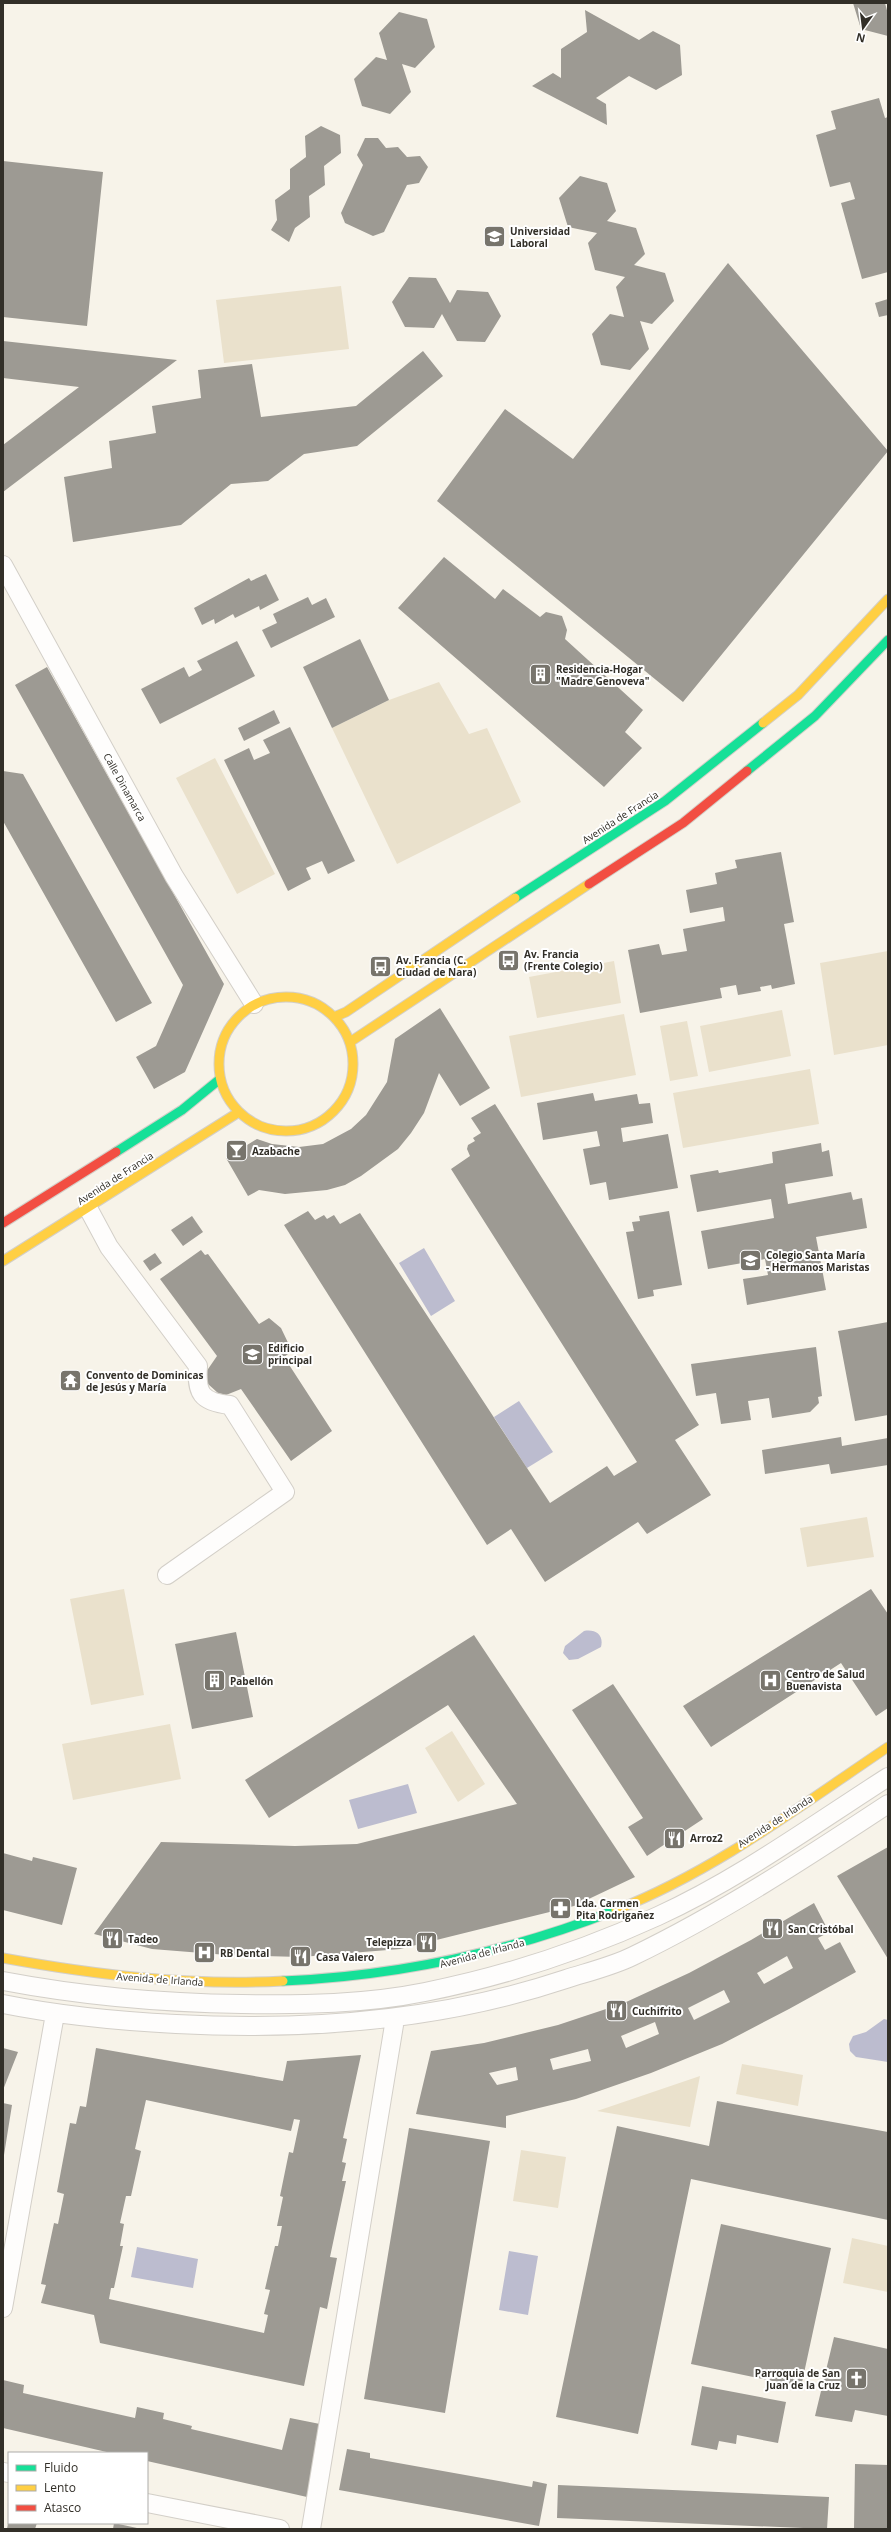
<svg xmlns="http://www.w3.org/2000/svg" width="891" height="2532" viewBox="0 0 891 2532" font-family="'Open Sans',sans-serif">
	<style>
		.green { fill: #eae1cc }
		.water { fill: #bcbccf }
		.building { fill: #9d9a93; fill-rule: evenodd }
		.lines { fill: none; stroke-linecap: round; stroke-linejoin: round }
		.street-casing { stroke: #d3cfc8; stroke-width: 20 }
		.fast-casing { stroke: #d3cfc8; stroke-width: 11 }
		.slow-casing { stroke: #d3cfc8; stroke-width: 11 }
		.jam-casing { stroke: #d3cfc8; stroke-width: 11 }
		.street { stroke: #fefdfc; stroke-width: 18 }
		.fast { stroke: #16e098; stroke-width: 9 }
		.slow { stroke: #ffcf43; stroke-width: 9 }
		.jam { stroke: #f24e42; stroke-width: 9 }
		.labels { text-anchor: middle; stroke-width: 4; stroke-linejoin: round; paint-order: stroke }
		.poi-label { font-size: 10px; font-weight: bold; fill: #322f28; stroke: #fff; text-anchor: start }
		.street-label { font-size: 10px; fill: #322f28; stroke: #fff }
	</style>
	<rect width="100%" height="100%" fill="#f7f3e9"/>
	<!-- green -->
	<path class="green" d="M341,286l8,63 -125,14 -8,-63z
		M439,682l30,52 18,-6 34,74 -124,62 -65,-136 57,-28z
		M215,758l60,116 -38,20 -61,-116z
		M888,951v94l-54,10 -14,-92z
		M614,961l7,42 -84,15 -8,-41z
		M782,1010l9,46 -82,16 -9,-46z
		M624,1014l12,61 -115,22 -12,-61z
		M687,1021l11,55 -28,5 -10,-55z
		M810,1069l9,55 -136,24 -10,-55z
		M867,1517l7,40 -67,10 -7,-39z
		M124,1589l20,106 -53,10 -21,-106z
		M170,1724l11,55 -108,21 -11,-56z
		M452,1731l33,53 -27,18 -33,-54z
		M742,2064l61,11 -5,31 -62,-12z
		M700,2076l-10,51 -93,-16z
		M521,2150l45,7 -8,51 -45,-7z
		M852,2238l36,8v46l-45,-9z"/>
	<!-- water -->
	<path class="water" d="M424,1248l31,53 -24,15 -32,-53z
		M519,1401l34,51 -26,16 -33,-51z
		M584,1631c12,-2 20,4 17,16l-23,12 -9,1 -6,-7 2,-7z
		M408,1784l9,29 -59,16 -9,-29z
		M884,2019l4,1v42l-32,-5 -6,-6 -1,-7 4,-8 13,-4z
		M137,2247l61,12 -5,29 -62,-11z
		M509,2251l29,5 -10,59 -29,-5z"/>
	<!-- building -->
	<path class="building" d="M853,3h32l3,11v22l-27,-7z
		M585,10l54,30 14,-9 27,14 2,30 -26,15 -27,-14 -33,22 10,6 1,21 -75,-39 21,-13 8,5v-29l26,-17z
		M399,12l28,7 8,28 -20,21 -13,-4 9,28 -21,22 -28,-8 -8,-27 22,-22 11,3 -8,-27z
		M879,98l6,20 3,-1v155l-26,7 -21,-76 14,-4 -5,-17 -20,5 -14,-52 20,-6 -5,-18z
		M321,126l19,9 1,18 -17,13 1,19 -16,11 1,21 -15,11 -6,14 -18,-12 6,-10 -2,-20 15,-11v-20l16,-12 -1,-21z
		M365,138h13l8,10 12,-1 9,10 13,-1 8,11 -9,16 -12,2 -23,47 -11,4 -28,-13 -4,-10 22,-48 -6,-10z
		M3,161l100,11 -16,154 -84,-9z
		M580,176l27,7 9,28 -9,10 29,7 9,26 -11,11 31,8 9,28 -22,23 -12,-3 9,28 -19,21 -29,-5 -9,-31 18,-20 14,3 -8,-30 9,-10 -30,-7 -7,-27 9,-10 -29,-6 -9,-29z
		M728,263l160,188 -205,251 -246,-201 68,-92 68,50z
		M409,277l27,1 14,25 7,-13 31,2 13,24 -16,26 -28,-1 -15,-27 -8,14 -29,-1 -13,-25z
		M888,299v16l-9,2 -4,-14z
		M3,341l174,19 -174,132v-47l76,-58 -76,-9z
		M423,351l20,25 -86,70 -53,8 -36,27 -37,3 -50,41 -108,17 -9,-65 48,-9 -3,-27 47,-8 -4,-27 49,-8 -3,-28 54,-6 9,53 95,-11z
		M444,557l51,42 8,-10 37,28 6,-5 16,4 5,14 -2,9 78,71 -18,22 17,16 -38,39 -206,-179z
		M266,574l13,26 -19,10 -1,-4 -24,12 -2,-4 -18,10 -1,-5 -12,6 -8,-17 55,-30 2,3z
		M308,597l4,8 14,-7 9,19 -64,31 -9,-18 15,-7 -4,-9z
		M360,639l29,61 -57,28 -29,-61z
		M237,641l18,35 -95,48 -19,-35 43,-22 5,10 13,-7 -5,-9z
		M47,667l177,317 -39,88 -31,17 -18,-32 20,-11 27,-61 -168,-300z
		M274,710l6,13 -36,18 -6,-13z
		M290,727l65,134 -27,13 -6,-13 -16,7 5,11 -23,12 -64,-131 25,-12 5,12 16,-7 -7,-13z
		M3,771l20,3 129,229 -36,19 -113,-201z
		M781,852l13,70 -10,2 11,60 -23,5 -1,-4 -11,2 1,4 -23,4 -2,-10 -16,3 2,10 -82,15 -12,-63 31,-6 3,11 25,-4 -4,-22 42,-8 -2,-14 -33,6 -4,-23 31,-6 -2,-11 22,-5 -2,-8z
		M440,1008l50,80 -30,18 -21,-33 -15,40 -13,20 -13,16 -37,27 -16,9 -18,5 -42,4 -26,-4 -11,6 -22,-38 31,-19 15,5 27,3 24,-3 28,-15 15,-14 21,-33 8,-43z
		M593,1093l2,8 42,-7 2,10 11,-1 3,20 -32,5 2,14 45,-8 10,54 -69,12 -3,-18 -16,3 -7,-36 17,-3 -3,-15 -54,9 -6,-37z
		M495,1104l204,321 -24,15 36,55 -64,39 -9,-12 -93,60 -34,-53 -24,16 -203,-320 24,-14 7,9 9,-5 3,4 7,-4 6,9 20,-11 190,290 57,-37 7,10 23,-14 -186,-293 19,-13 -3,-7 1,-4 7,-4 -2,-3 8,-5 -10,-15z
		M821,1143l1,9 7,-2 4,26 -48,8 3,20 63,-12 2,8 9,-2 5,30 -51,9 10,53 -79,15 -4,-26 25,-4 -3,-16 -57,10 -7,-38 73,-13 -3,-19 -74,13 -7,-37 28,-5 1,3 54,-10 -1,-11z
		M669,1211l13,74 -29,5 1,6 -16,3 -12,-67 8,-1 -2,-9 8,-1 -1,-5z
		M192,1216l11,16 -20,14 -12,-16z
		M201,1250l4,5 3,-1 51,70 10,-6 12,10 11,23 -8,6 48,74 -41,30 -50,-72 -15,6 -8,-2 -10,-9 -2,-12 11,-16 -57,-77z
		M155,1253l7,10 -12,8 -7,-10z
		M888,1322v93l-33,6 -17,-90z
		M816,1347l6,49 -4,1 1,6 -9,9 -38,6 -3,-20 -21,3 3,19 -30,4 -5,-31 -20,3 -5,-32z
		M841,1437l1,9 46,-8v27l-57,9 -2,-10 -64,10 -3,-24z
		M871,1589l17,25v94l-12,8 -35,-53 -130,84 -28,-41z
		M236,1632l17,85 -61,12 -17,-85z
		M474,1635l161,242 -61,29 -174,43 -99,8 -74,-2 -75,-6 -58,-15 67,-92 134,4 62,-2 160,-40 -69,-99 -179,113 -24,-38z
		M613,1684l90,135 -56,37 -19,-29 15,-9 -71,-108z
		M888,1847v112l-51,-83z
		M3,1853l29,8 1,-4 44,11 -15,57 -59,-15z
		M814,1903l15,29 -11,6 7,12 15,-8 16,30 -67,37 -67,35 -71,29 -75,26 -70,17v12l-90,-14 15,-63 53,-8 74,-18 66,-22 65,-30 62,-33zM787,1956l6,12 -29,16 -7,-11zM724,1990l6,12 -36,18 -6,-12zM655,2022l4,12 -33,14 -5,-12zM588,2049l3,12 -38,9 -3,-11zM516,2067l2,13 -21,5 -8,-12z
		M3,2048l15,4 -15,38z
		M96,2048l187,33 4,-20 74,-6 -18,83 4,1 -5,23 4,1 -4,18h4l-16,76 7,1 -10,51 -7,-2 -16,79 -204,-43 -6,-28 -53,-12 5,-18 -5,-1 13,-61 4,1 6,-30 -7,-2 13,-69 6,1 4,-18 6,1zM146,2100l145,31 3,-12 6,1 -7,33 -4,-1 -9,44 3,1 -6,29h5l-4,20h-3l-10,43 5,1 -6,24 4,1 -4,18 -155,-34 2,-11h3l9,-42h-3l4,-22 -4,-1 6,-27h5l10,-45 -6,-2z
		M717,2101l171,31v88l-197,-41 -53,255 -82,-17 61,-291 92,20z
		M3,2103l9,2 -8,50h-1z
		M409,2128l81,13 -45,272 -81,-14z
		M721,2224l110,24 -30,139 -110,-23z
		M834,2337l54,12v67l-33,-6 -3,12 -37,-6z
		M3,2380l21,5 -1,8 112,25 2,-11 27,6 -1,6 29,7 -1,3 91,21 8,-32 30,6 -5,20 4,1 -12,52 -160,-36v-8h-36l-108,-25z
		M702,2386l84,16 -8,41 -41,-8 -1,9 -17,-3 -2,9 -26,-5z
		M347,2449l23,4v5l162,29 1,-6 14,3 -8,42 -200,-36z
		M855,2464l33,1v64h-34z
		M558,2485l271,12 -2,32 -270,-11z
		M8,2523h29l-2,6h-28z
		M114,2523l23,5v1h-24z"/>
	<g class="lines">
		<defs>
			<path id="street" d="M3,565l171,311 80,128
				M88,1208l21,39 89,119c-2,27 3,36 32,39l55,87 -118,83
				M3,1981c79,15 158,22 239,23 61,1 124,0 183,-12 80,-16 159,-42 233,-76 81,-37 155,-91 230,-139
				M3,2004c60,12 112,17 173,20 132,7 264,-3 390,-45 22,-7 47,-13 67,-23 89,-43 173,-98 255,-152
				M3,2308l52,-294
				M3,2472l6,1
				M147,2503l133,26
				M311,2529l84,-510"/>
			<path id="fast" d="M747,771l68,-55 73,-76
				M515,898l150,-97 98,-78
				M116,1152l66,-42 38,-31
				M283,1981c115,-5 226,-29 333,-71"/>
			<path id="slow" d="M763,723l35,-28 90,-96
				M219 1064a67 67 0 1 1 134 0a67 67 0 1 1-134 0Z
				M334,1017l12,-5 169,-114
				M350,1042l239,-158
				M3,1261l236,-149
				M616,1910c99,-39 184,-104 272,-163
				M3,1958c93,17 185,28 280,23"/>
			<path id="jam" d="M589,884l94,-61 64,-52
				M3,1223l113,-71"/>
		</defs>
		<!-- street casing -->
		<use href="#street" class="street-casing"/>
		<!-- fast casing -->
		<use href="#fast" class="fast-casing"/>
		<!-- slow casing -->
		<use href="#slow" class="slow-casing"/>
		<!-- jam casing -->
		<use href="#jam" class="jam-casing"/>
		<!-- street -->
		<use href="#street" class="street"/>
		<!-- fast -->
		<use href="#fast" class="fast"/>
		<!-- slow -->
		<use href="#slow" class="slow"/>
		<!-- jam -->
		<use href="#jam" class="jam"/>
	</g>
	<!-- icons -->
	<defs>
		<symbol id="school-square" viewBox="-11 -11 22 22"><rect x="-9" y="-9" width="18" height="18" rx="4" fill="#77746c" stroke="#fff"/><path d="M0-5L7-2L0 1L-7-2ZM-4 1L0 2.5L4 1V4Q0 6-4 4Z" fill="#fff"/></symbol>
		<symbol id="building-square" viewBox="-11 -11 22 22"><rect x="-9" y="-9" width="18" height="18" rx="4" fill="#77746c" stroke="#fff"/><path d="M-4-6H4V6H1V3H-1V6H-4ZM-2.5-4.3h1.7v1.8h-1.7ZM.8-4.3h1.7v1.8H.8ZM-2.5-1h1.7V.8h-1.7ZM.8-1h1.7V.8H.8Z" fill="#fff"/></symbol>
		<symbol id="bus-square" viewBox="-11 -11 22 22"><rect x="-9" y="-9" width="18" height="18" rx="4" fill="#77746c" stroke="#fff"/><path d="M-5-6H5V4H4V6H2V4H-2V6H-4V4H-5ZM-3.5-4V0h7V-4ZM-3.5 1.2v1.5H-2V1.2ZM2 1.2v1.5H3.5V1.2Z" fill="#fff"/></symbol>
		<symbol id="bar-square" viewBox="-11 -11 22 22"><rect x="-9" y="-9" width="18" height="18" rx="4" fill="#77746c" stroke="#fff"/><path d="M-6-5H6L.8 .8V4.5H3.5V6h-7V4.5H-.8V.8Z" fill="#fff"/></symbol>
		<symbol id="temple-square" viewBox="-11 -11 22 22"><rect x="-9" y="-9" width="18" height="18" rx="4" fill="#77746c" stroke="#fff"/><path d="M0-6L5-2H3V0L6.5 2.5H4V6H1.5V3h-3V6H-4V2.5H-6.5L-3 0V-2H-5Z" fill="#fff"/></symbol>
		<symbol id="hospital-square" viewBox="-11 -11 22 22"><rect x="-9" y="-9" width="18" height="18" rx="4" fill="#77746c" stroke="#fff"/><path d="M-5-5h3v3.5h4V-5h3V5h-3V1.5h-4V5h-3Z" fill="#fff"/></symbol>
		<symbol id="restaurant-square" viewBox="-11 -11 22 22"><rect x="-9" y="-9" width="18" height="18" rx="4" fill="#77746c" stroke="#fff"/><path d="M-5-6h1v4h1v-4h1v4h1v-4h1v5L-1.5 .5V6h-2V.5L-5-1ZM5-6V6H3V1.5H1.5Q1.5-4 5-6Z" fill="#fff"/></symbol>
		<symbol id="pharmacy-square" viewBox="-11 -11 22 22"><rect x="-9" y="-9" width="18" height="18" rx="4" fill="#77746c" stroke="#fff"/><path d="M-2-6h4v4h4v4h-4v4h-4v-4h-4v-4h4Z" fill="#fff"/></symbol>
		<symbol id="church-square" viewBox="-11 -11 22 22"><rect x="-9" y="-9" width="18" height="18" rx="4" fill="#77746c" stroke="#fff"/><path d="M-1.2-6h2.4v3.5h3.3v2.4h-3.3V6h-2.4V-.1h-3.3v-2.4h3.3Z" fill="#fff"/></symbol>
	</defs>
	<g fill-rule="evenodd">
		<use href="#school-square" x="482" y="224" width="25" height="25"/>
		<use href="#building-square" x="528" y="662" width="25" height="25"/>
		<use href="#bus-square" x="496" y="948" width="25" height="25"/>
		<use href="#bus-square" x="368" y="954" width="25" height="25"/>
		<use href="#bar-square" x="224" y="1138" width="25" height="25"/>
		<use href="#school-square" x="738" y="1248" width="25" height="25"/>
		<use href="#school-square" x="240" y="1342" width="25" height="25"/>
		<use href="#temple-square" x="58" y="1368" width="25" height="25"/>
		<use href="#hospital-square" x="758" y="1668" width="25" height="25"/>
		<use href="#building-square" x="202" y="1668" width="25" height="25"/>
		<use href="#restaurant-square" x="662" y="1826" width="25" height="25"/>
		<use href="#pharmacy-square" x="548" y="1896" width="25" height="25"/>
		<use href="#restaurant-square" x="760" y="1916" width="25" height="25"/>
		<use href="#restaurant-square" x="100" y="1926" width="25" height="25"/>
		<use href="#restaurant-square" x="414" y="1930" width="25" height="25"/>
		<use href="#hospital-square" x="192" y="1940" width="25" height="25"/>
		<use href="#restaurant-square" x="288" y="1944" width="25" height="25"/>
		<use href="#restaurant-square" x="604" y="1998" width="25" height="25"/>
		<use href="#church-square" x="844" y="2366" width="25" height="25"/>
	</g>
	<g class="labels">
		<!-- poi labels -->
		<g class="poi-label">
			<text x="510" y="235">Universidad<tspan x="510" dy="12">Laboral</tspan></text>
			<text x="556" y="673">Residencia-Hogar<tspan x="556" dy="12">"Madre Genoveva"</tspan></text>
			<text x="524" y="958">Av. Francia<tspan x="524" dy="12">(Frente Colegio)</tspan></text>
			<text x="396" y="964">Av. Francia (C.<tspan x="396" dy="12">Ciudad de Nara)</tspan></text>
			<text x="252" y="1155">Azabache</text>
			<text x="766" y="1259">Colegio Santa María<tspan x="766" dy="12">- Hermanos Maristas</tspan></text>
			<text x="268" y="1352">Edificio<tspan x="268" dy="12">principal</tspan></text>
			<text x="86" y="1379">Convento de Dominicas<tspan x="86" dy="12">de Jesús y María</tspan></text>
			<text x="786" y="1678">Centro de Salud<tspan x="786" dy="12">Buenavista</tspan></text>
			<text x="230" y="1685">Pabellón</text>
			<text x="690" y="1842">Arroz2</text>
			<text x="576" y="1907">Lda. Carmen<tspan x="576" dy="12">Pita Rodrigañez</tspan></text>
			<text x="788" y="1933">San Cristóbal</text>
			<text x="128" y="1943">Tadeo</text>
			<text x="412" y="1946" text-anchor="end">Telepizza</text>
			<text x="220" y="1957">RB Dental</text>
			<text x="316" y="1961">Casa Valero</text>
			<text x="632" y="2015">Cuchifrito</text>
			<text x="840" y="2377" text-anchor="end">Parroquia de San<tspan x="840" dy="12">Juan de la Cruz</tspan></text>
		</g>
		<!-- street labels -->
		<g class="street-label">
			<text transform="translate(125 787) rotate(61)" y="4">Calle Dinamarca</text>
			<text transform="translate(620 817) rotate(-33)" y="4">Avenida de Francia</text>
			<text transform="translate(115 1178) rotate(-33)" y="4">Avenida de Francia</text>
			<text transform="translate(775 1821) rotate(-33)" y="4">Avenida de Irlanda</text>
			<text transform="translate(482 1953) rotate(-15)" y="4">Avenida de Irlanda</text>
			<text transform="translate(160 1979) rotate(4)" y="4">Avenida de Irlanda</text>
		</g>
	</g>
	<!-- border -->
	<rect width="891" height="2532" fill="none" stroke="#322f28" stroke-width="8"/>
	<!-- legend -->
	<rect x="8" y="2452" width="140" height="72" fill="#ffffff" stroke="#adaca9"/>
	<rect x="16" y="2465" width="20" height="6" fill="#16e098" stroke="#adaca9"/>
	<text x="44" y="2472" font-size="12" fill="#322f28">Fluido</text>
	<rect x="16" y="2485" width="20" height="6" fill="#ffcf43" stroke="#adaca9"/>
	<text x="44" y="2492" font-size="12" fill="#322f28">Lento</text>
	<rect x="16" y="2505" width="20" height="6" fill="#f24e42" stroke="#adaca9"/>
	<text x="44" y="2512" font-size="12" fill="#322f28">Atasco</text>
	<!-- north arrow -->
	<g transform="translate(863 28) rotate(194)" stroke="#ffffff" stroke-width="3" paint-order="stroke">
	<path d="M0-3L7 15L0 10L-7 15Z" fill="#322f28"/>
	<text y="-6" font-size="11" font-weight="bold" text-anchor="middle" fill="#322f28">N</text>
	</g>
</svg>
